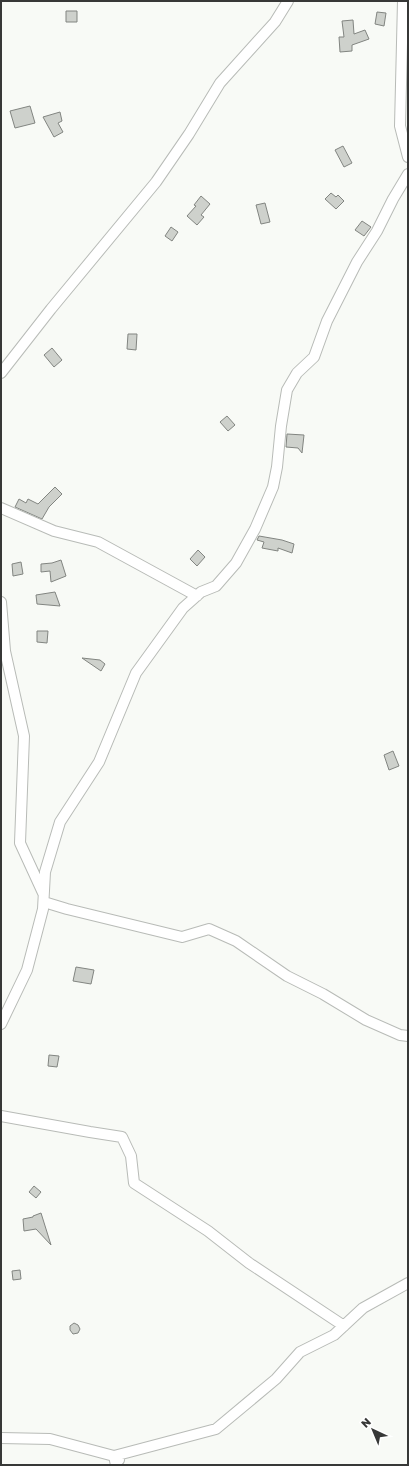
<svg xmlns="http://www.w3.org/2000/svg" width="409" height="1466" viewBox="0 0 409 1466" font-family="'Golos Text',sans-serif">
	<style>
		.building { fill: #ced1cc; stroke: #828581 }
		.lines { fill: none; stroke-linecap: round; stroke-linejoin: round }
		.minor-casing { stroke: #b8bbb7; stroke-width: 12 }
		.minor { stroke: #fff; stroke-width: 10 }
	</style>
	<rect width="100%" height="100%" fill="#f8faf6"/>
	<!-- building -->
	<path class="building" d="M66,11h11v11h-11z
		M377,12l9,1 -2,13 -9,-2z
		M353,20l1,14 11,-4 4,9 -17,6v6l-12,1 -1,-15h5l-2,-16z
		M30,106l5,17 -20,5 -5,-17z
		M60,112l2,9 -4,2 5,9 -9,5 -11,-20z
		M343,146l9,17 -8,4 -9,-17z
		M331,193l5,4 2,-2 6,6 -8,8 -11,-10z
		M201,196l9,8 -9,11 3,2 -7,8 -10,-9 9,-10 -2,-1z
		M265,203l5,19 -9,2 -5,-19z
		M362,221l9,6 -7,9 -9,-6z
		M171,227l7,5 -6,9 -7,-5z
		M128,334h9l-1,16 -9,-1z
		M52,348l10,12 -8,7 -10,-12z
		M227,416l8,9 -7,6 -8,-9z
		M287,434l17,1 -2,18 -4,-5 -12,-1z
		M55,487l7,7 -13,13 -7,12 -27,-12 4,-8 7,4 2,-4 10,5z
		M259,536l23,4 12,4 -2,9 -14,-5v3l-16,-3 2,-6 -7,-2z
		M198,550l7,7 -8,9 -7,-7z
		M61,560l5,16 -15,6 -1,-11 -9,1v-8l11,-1z
		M21,562l2,12 -10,2 -1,-12z
		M55,592l5,14 -23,-2 -1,-9z
		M37,631h11l-1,12 -10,-1z
		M82,658l18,2 5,4 -4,7z
		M393,751l6,15 -10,4 -5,-15z
		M76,967l18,3 -3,14 -18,-3z
		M49,1055l10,1 -2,11 -9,-1z
		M34,1186l7,6 -5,6 -7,-6z
		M41,1213l10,32 -15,-16 -12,2 -1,-12 10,-2v-1z
		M20,1270l1,9 -8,1 -1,-9z
		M74,1323l4,2 2,4 -2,4 -5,1 -3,-4v-4z"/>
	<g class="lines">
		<defs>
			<path id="minor" d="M403,1l-3,125 8,31
				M1,373l50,-64 105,-127 33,-48 31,-51 55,-61 13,-21
				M1,508l53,23 44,11 99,54
				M1,602l4,49 19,85 -4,107 23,50
				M44,902l23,7 115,28 27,-8 27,12 51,35 36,18 43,26 34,15 8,1
				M1,1024l26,-54 16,-61 2,-37 15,-50 39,-60 37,-89 47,-65 18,-16 15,-6 20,-23 19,-34 18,-42 4,-20 4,-41 6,-36 10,-17 17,-16 13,-36 30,-59 20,-31 16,-32 15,-25
				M1,1116l89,16 32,5 9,19 3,27 74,48 41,32 95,63
				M1,1438l49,1 64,17 5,4
				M116,1465l-2,-9 102,-27 60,-50 24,-27 34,-17 29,-27 45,-25"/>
		</defs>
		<!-- minor casing -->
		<use href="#minor" class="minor-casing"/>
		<!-- minor -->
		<use href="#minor" class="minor"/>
	</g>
	<!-- border -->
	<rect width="409" height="1466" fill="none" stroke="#373837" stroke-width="4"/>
	<!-- north arrow -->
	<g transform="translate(373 1430) rotate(316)" stroke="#ffffff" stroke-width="3" paint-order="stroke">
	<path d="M0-3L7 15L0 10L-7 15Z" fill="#373837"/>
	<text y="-6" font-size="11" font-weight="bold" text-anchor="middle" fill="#373837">N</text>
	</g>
</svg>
